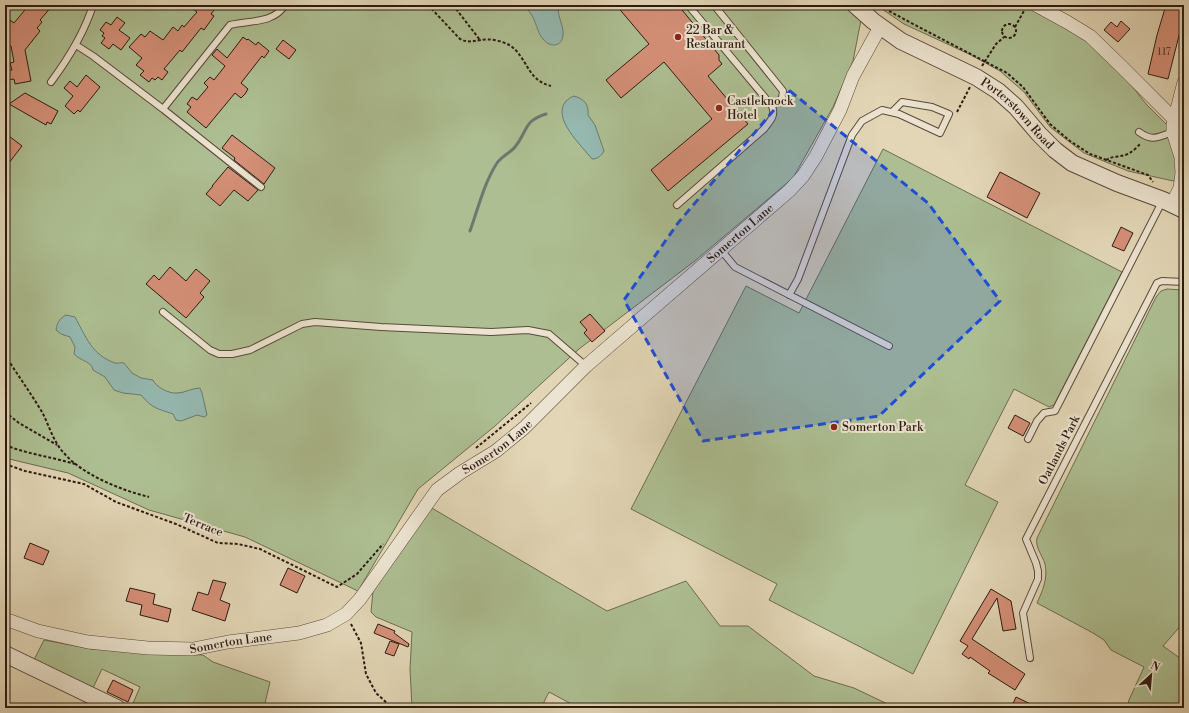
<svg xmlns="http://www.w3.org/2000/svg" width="1189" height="713" viewBox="0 0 1189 713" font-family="'Libre Bodoni',serif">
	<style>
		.green { fill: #adbf92; stroke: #6d6c52 }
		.water { fill: #95b9b1; stroke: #6b7971 }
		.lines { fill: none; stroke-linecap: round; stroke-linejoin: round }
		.stream { stroke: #6b7971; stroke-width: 3 }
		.building { fill: #d59078; stroke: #2d1a11 }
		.service-casing { stroke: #5a493a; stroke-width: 8 }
		.minor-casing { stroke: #5a493a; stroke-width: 14 }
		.tertiary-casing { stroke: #5a493a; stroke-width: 18 }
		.path { stroke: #2d1a11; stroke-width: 2; stroke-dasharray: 3 2; stroke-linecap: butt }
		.service { stroke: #ece4d0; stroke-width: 6 }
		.minor { stroke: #ece4d0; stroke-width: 13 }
		.tertiary { stroke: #ece4d0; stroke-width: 16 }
		.marked { fill: #1d4ed8; fill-opacity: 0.2; stroke: #1d4ed8; stroke-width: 3; stroke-dasharray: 8 5; stroke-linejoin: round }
		.poi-dot { fill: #8f2418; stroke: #ece4d0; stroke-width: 1.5 }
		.labels { text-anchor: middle; stroke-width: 4; stroke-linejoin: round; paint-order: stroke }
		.number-label { font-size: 10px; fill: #57382b }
		.poi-label { font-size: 12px; fill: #2d1a11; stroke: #ece4d0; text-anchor: start }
		.street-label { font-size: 12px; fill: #2d1a11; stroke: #ece4d0 }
	</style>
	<rect width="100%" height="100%" fill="#e2d6b6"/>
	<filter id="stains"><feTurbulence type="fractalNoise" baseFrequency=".005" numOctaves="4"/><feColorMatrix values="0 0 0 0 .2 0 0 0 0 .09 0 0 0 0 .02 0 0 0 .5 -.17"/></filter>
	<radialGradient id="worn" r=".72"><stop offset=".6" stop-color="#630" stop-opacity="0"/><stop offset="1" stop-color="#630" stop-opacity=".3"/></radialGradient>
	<!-- green -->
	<path class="green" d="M5,5h841l15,15 -8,41 -20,46 -40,71 -97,82 -117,89 -84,77 -77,63 -60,102 -113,-54 -96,-27 -81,-37 -63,-15z
		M876,5h150l34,18 27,17 32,29 27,35 23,23 6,28 3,27 -50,-11 -44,-18 -34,-26 -26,-35 -24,-21 -29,-16 -67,-31z
		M883,149l239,123 -68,133 -5,2 -35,-18 -49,96 33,17 -85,172 -144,-74 8,-16 -146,-75 115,-223 53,27z
		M1167,289l17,1v332l-21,24 21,15v47h-57l2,-8 15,-33 -33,-17 -7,-10 -11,-7 -56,-30c6,-13 11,-25 8,-39 -3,-10 -10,-16 -8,-26l119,-241 5,-6z
		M430,507l177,104 79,-30 34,45h28l66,50 40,12 42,20h-317l-30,-16 -8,16h-129l-2,-39 2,-37 -36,-15 -5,-5 2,-21 18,-30z
		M44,640l48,9 111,6 10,7 57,20 -6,26h-73l-4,-2 -10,2h-46l9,-21 -38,-18 -10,21 -59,-28z"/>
	<!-- water -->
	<path class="water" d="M522,5h36c-1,12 6,20 5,30 -1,12 -13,13 -20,4 -6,-7 -7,-18 -12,-25 -2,-4 -6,-6 -9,-9z
		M574,96c10,3 15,8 14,19l7,10 9,26c-3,5 -6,8 -12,8 -10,-13 -41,-41 -26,-58 2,-2 5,-4 8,-5z
		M66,315l9,2c11,20 17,38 40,46 3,1 6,-1 9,0l8,10 9,5 12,2c3,7 16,14 24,13 8,0 15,-5 23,-5l2,5 5,22 -3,2 -7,-2 -16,6 -5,-1 -3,-6c-17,-6 -20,-5 -32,-19l-18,-2 -9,-3 -9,-13 -12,-7c-1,-9 -13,-9 -19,-16l1,-7 -5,-10 -9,-3 -5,-4c1,-7 3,-11 10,-15z"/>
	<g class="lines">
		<!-- stream -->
		<path class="stream" d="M470,231c8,-22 14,-48 27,-68 5,-7 13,-10 18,-16 13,-16 8,-26 31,-33"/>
	</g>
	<!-- building -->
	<path class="building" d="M29,5h24l-13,15 2,2 -5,6 3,3 -15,19 6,31 -16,3 -1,-5 -6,1 -2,-9 6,-1 -2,-7 4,-1 -3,-16 -4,-1 3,-25 4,3z
		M188,5h30l-7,9 3,2 -10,14 -3,-2 -19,24 -2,-2 -16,19 4,3 -6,8 -4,-3 -3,3 -3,-2 -3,4 -9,-7 4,-4 -8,-6 6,-7 -13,-11 12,-13 4,3 5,-6 13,9 10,-13 5,4 4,-6 2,2 13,-15z
		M616,5h62l41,50v5l3,4 -14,12 40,48 -80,67 -17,-21 61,-51 -48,-57 -43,36 -15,-18 43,-36z
		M1166,5h18v11l-16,63 -20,-5 9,-39z
		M117,17l8,6 -6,7 11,8 -9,12 -8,-6 -4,5 -8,-6 4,-5 -3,-2 2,-3 -4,-3 6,-8 5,3z
		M1121,21l9,8 -12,13 -14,-12 7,-8 6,5z
		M243,37l4,3 1,-1 8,6 2,-3 11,9 -5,7 -2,-2 -21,27 7,6 -3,5 -4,4 -6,-5 -29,35 -19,-16 4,-5 -4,-3 5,-7 5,3 11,-13 -4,-4 6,-6 4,3 11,-14 -13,-11 5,-6 10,9z
		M283,40l13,10 -7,9 -13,-10z
		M86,75l14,12 -20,25 -2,-2 -4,4 -9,-8 8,-10 -9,-8 6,-7 7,6z
		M25,93l33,18 -7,13 -4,-2 -1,3 -37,-21z
		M5,133l17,13 -17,22z
		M232,135l43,33 -11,16 -30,-24 1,-2 -13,-10z
		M228,167l30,23 -10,11 -14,-11 -14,16 -14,-12 7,-8h-1z
		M1000,172l40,21 -13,25 -40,-21z
		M1121,227l12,6 -9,18 -12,-5z
		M170,267l16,14 10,-12 14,12 -10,12 4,4 -18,21 -40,-34 8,-9 5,5z
		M590,314l15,17 -13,11 -8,-9 3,-3 -7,-8z
		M1015,415l15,8 -7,13 -15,-8z
		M30,543l19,8 -6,14 -19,-7z
		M288,568l17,8 -8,17 -17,-8z
		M213,580l13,3 -6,17 10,4 -5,17 -33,-11 6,-18 10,3z
		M130,588l25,6 -2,10 18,5 -3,13 -28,-7 2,-10 -16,-4z
		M991,589l20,12 5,28 -13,2 -6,-33 -25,41 53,35 -10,16 -27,-17 2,-2 -20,-14 -1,2 -7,-5 6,-8 -8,-5z
		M378,624l17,7 -1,2 15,11 -1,3 -34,-14z
		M390,641l9,3 -5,12 -9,-3z
		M113,680l20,10 -5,12 -21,-10z
		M1016,697l23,11h-28z"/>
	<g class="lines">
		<defs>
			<path id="service" d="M714,5l69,86 -1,7 -10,8
				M76,45l17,11 70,53 98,78
				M51,82c17,-23 33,-48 42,-77
				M163,109l67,-84c20,-5 43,-1 55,-20
				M1139,132c14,10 18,5 34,0
				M677,205l87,-76c6,-8 12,-13 8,-23l-84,-101
				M721,250l14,17 154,79
				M789,295l9,-16 54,-144 10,-14 20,-11 17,4 41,19 9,-19 -17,-7 -30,-5 -10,10
				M163,312l47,38 9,4h13l18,-4 52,-26 13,-2 66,5 110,5 37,-2 21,4 37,32
				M1028,439l9,-18 7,-8 11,-2 108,-211
				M1030,658l-7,-45 15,-34v-8l-2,-8 -10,-24 131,-256 5,-2 22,1"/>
			<g id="minor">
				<path d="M1036,5l31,17 23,14 33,32 51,51"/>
				<path d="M1172,204l8,-16 2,-15 -1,-16 -8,-25v-7l11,-43"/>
				<path id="s1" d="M5,619l33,12 50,11 60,6 45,1 35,-7 71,-9 28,-8 19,-11 14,-15 77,-109 23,-17 36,-22 28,-23 62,-62 203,-175 14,-15 13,-20 24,-46 13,-34 27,-49"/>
			</g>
			<g id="tertiary">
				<path id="s2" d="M855,5l18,16 28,20 75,36 22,14 18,16 23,27 16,16 17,13 45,20 46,17 21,10"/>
				<path d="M5,654l112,54"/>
			</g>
		</defs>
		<!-- service casing -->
		<use href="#service" class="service-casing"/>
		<!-- minor casing -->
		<use href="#minor" class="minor-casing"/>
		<!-- tertiary casing -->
		<use href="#tertiary" class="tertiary-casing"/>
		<!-- path -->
		<path class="path" d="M428,5l32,34c8,4 12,2 21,1 8,-2 22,1 30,6 17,13 16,34 40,40
			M453,5l27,35
			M881,5l8,6 26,14 92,48 16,14 27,37 20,17 20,13 58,21 5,7
			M1002 31a7 7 0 1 1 14 0a7 7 0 1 1-14 0Z
			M1015,27l10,-18
			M982,66l14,-22 8,-7
			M957,112l13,-25
			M1106,160c6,-4 13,-3 19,-5 7,-2 12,-8 16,-12
			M5,355c12,19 25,37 37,57 7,13 11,29 21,40 19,23 58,38 86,45
			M5,412l14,11 38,22
			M5,445c22,9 47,12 70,19
			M476,448l55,-45
			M5,464l20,7 59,13 32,18 60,22 42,19 20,1 22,5 77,38 20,-13 26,-30
			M351,624l10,19 5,31 10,19 12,11 2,4"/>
		<!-- service -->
		<use href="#service" class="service"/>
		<!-- minor -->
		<use href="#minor" class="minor"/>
		<!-- tertiary -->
		<use href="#tertiary" class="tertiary"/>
	</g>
	<!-- marked area -->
	<path class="marked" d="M790,91l138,112 72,98 -121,115 -176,25 -79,-141 54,-77z"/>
	<!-- markers -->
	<g class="poi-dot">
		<circle cx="678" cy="37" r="4"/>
		<circle cx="719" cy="108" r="4"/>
		<circle cx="834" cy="427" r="4"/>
	</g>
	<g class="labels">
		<!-- number labels -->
		<g class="number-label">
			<text x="1164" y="55">117</text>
		</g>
		<!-- poi labels -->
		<g class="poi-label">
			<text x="686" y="34">22 Bar &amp;<tspan x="686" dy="14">Restaurant</tspan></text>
			<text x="727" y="105">Castleknock<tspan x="727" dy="14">Hotel</tspan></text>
			<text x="842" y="431">Somerton Park</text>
		</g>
		<!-- street labels -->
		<g class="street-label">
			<text dy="4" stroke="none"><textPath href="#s2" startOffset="197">Porterstown Road</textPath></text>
			<text dy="4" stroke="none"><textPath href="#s1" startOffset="902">Somerton Lane</textPath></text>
			<text dy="4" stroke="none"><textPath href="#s1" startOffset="578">Somerton Lane</textPath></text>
			<text transform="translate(1059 450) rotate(-63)" y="4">Oatlands Park</text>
			<text transform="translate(203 525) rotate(22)" y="4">Terrace</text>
			<text dy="4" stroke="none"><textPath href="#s1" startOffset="230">Somerton Lane</textPath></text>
		</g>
	</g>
	<!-- margin -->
	<rect width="1189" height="713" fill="none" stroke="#e2d6b6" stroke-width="20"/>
	<rect x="6" y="6" width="1177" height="701" fill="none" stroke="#2d1a11" stroke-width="2"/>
	<rect x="10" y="10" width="1169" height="693" fill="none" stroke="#2d1a11"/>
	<!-- north arrow -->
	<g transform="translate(1151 675) rotate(26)" stroke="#ece4d0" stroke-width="3" paint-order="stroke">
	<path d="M0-3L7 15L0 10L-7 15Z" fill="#2d1a11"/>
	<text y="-6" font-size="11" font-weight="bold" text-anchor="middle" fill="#2d1a11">N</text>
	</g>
	<rect width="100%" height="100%" filter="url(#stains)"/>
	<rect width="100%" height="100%" fill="url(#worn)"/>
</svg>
